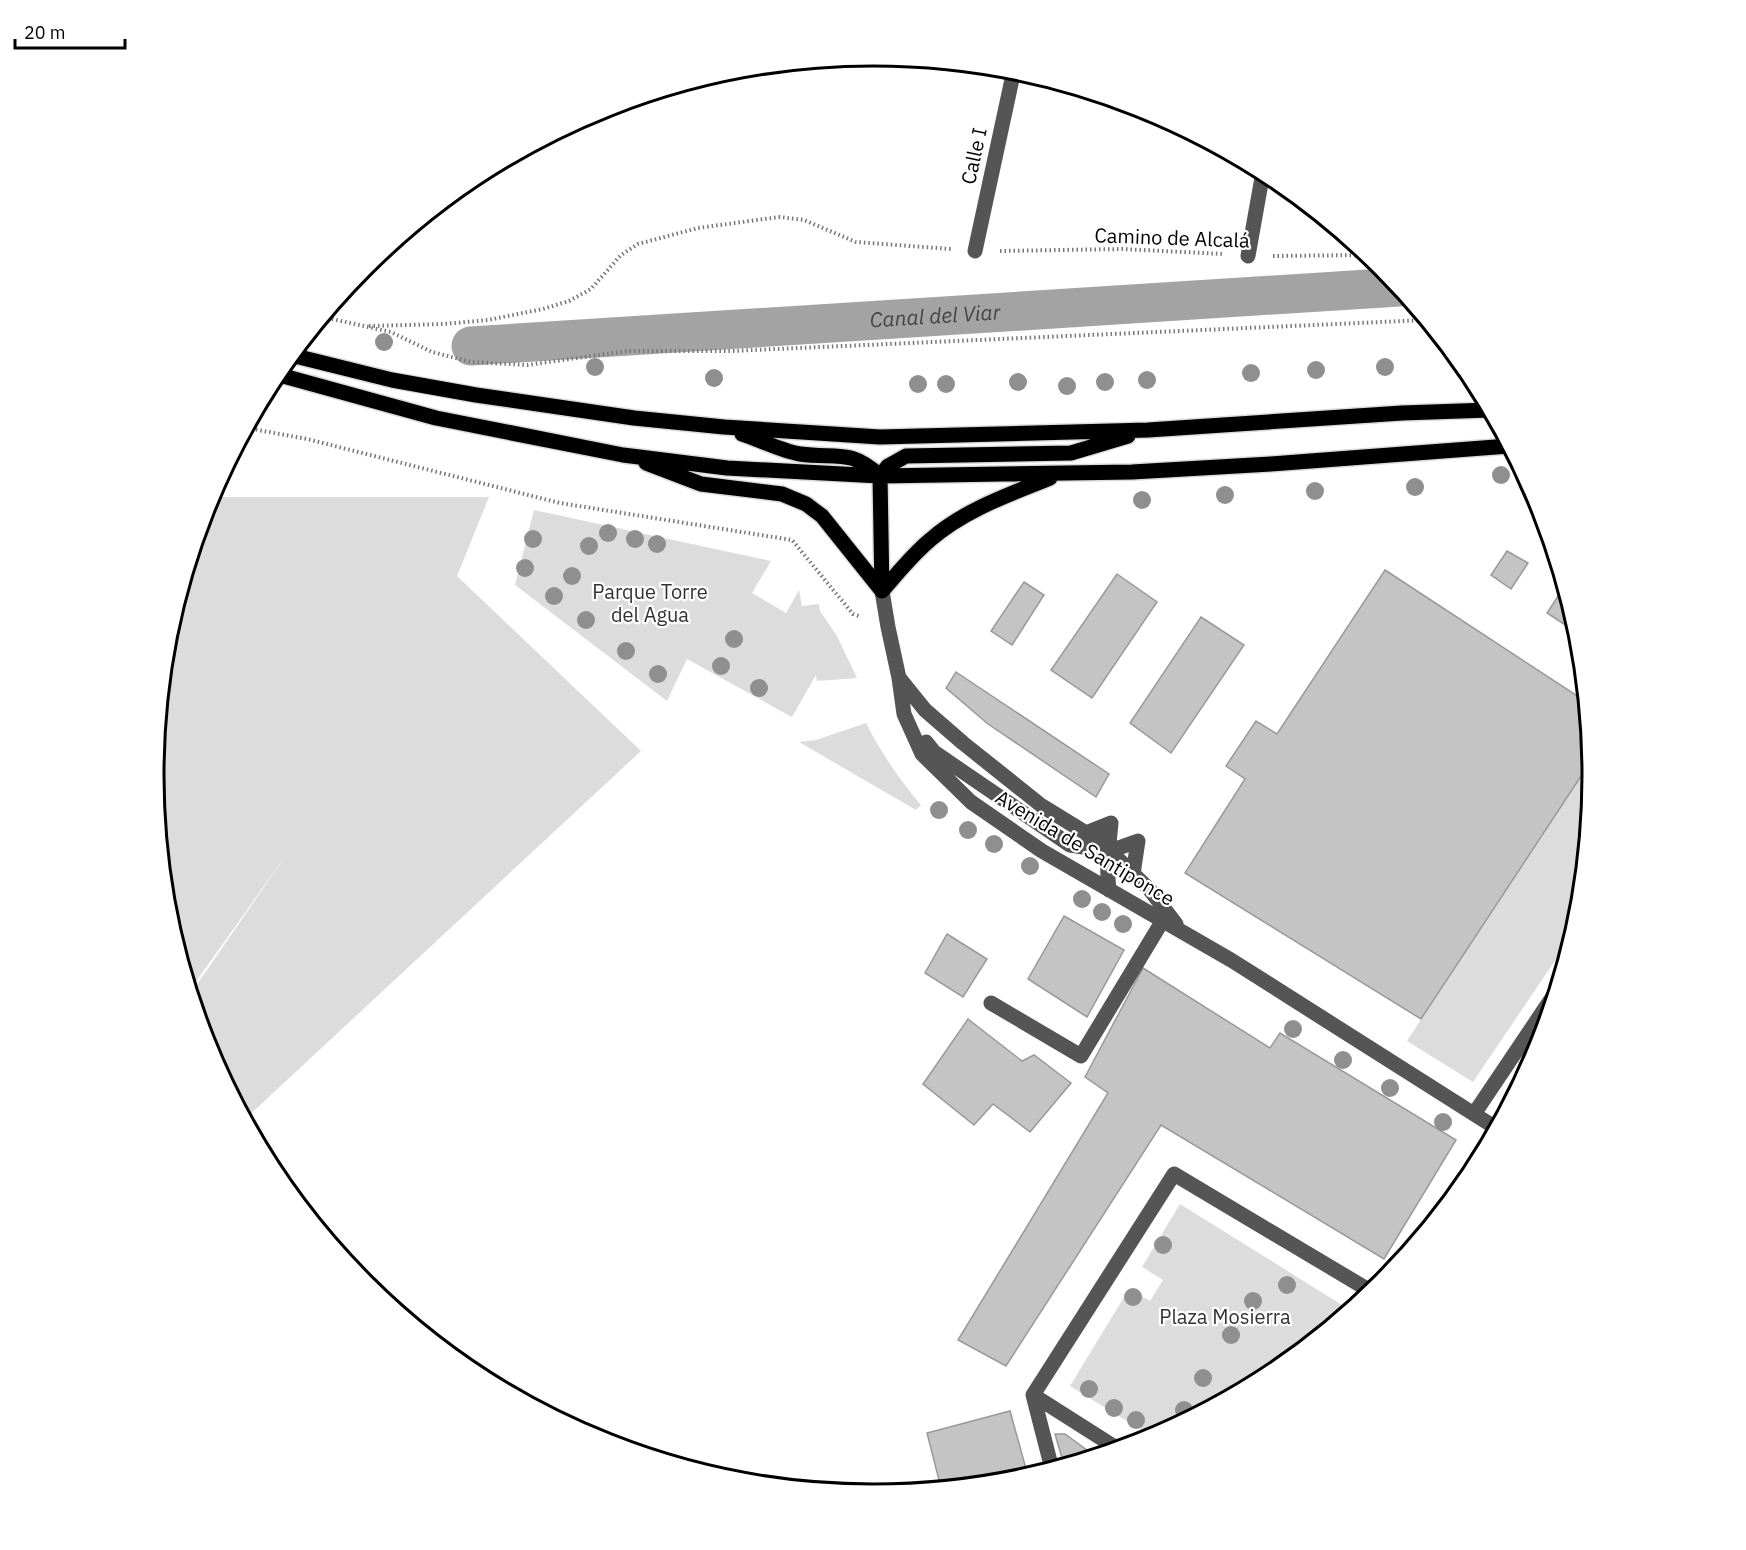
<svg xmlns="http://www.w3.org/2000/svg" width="1746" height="1550" viewBox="0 0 1746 1550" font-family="'IBM Plex Sans',sans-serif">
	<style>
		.green { fill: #dcdcdc }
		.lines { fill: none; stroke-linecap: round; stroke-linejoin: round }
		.canal { stroke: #a3a3a3; stroke-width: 39 }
		.building { fill: #c4c4c4; stroke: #999; stroke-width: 1.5 }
		.major-casing { stroke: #dbdbdb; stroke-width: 18 }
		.path { stroke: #777; stroke-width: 4; stroke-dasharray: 1.5 3; stroke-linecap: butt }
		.minor { stroke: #555; stroke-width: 15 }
		.major { stroke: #000; stroke-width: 15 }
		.tree { fill: #8f8f8f }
		.labels { text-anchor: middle; stroke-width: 4.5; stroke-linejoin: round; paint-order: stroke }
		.street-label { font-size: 20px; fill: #000; stroke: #fff }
		.park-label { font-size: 20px; fill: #333; stroke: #fff }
		.water-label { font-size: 21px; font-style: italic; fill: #444; stroke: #fff }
		.rim { fill: none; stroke: #000; stroke-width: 3 }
	</style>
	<rect width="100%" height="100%" fill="#fff"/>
	<!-- green -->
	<path class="green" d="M210,497h279l-32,79 184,175 -396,368 -37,-69 -17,-57 98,-142 -99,139 -23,-75 -13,-140 13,-141z
		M534,510l237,51 -19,32 34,20 13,-23 3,16 17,-2 1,7 17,25 20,42 -40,3 -1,-6 -24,42 -105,-58 -20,42 -152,-116z
		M866,723c15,30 33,56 55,82l-5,5 -117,-68 17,-2z
		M1591,761l1,14 -13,141 -6,18 -100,148 -66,-41z
		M1539,1048l-1,3 -30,55 -6,-4z
		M1180,1204l170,106 -78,63 -119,64 -83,-51 59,-97 21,12 13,-21 -21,-13z"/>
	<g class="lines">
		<!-- canal -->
		<path class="canal" id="s1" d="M471,346l928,-59"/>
	</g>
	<!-- building -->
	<path class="building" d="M1507,551l21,12 -17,26 -20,-14z
		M1385,570l200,131 6,60 -170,258 -236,-146 60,-94 -19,-13 30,-45 21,13z
		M1117,574l40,28 -65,96 -41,-28z
		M1024,582l20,13 -32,50 -21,-14z
		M1564,587l15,47 -32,-21z
		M1201,617l43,28 -73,108 -41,-30z
		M956,672l153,102 -13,23 -108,-73 -42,-36z
		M1064,916l60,34 -37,67 -59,-38z
		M947,934l40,25 -24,38 -38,-24z
		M1143,968l127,80 10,-15 176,107 -72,119 -223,-134 -155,241 -48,-26 150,-247 -23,-16z
		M968,1019l54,42 12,-6 37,28 -41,49 -37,-28 -19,21 -51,-41z
		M1010,1411l18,65 -15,5 -72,7 -14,-55z
		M1055,1434h10l30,22 -31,9z"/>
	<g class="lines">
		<defs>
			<path id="major" d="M291,355l101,25 84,15 158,23 90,9 156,10 268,-7 254,-17 88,-3
				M276,374l160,44 187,37 104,13 153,8 252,-4 139,-8 238,-18
				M742,434c19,6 39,17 58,20 36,5 50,-6 80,22
				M646,463l55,21 81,10 24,10 16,12 60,75
				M882,591l-2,-115 8,-10 18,-10 165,-3 57,-17
				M882,591c15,-17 30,-36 48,-51 34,-30 78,-45 120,-62"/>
		</defs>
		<!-- major casing -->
		<use href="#major" class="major-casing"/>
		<!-- path -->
		<path class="path" d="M1000,251l122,-2 102,5
			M1273,256l95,-1
			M323,317l68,15 41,20 39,10 56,3 101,-14h103l695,-31
			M369,326l75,-2 44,-4 55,-11 26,-8 22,-12 30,-34 17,-11 60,-16 44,-6 38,-5 24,3 52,22 95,7
			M247,428l60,11 253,64 232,37 61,74 6,2"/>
		<!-- minor -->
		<path class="minor" d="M975,251l39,-181
			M1248,256l15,-84
			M882,591l6,36 11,51 5,36 18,40 49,48 71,49 189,109 265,168
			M900,679l25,31 38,33 79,63 57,35 11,10 40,39 26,34
			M926,742l8,10 136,93 40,6 28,-10 -5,33
			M1086,833l25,-10c-2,22 -5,44 -2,67
			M991,1003l90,53 82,-136
			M1474,1114l82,-122
			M1033,1395l19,74
			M1118,1449l-85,-54 141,-221 198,118"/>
		<!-- major -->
		<use href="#major" class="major"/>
	</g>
	<!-- trees -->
	<g class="tree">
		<circle cx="384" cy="342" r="9"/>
		<circle cx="595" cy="367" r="9"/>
		<circle cx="1385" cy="367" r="9"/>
		<circle cx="1316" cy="370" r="9"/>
		<circle cx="1251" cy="373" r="9"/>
		<circle cx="714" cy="378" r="9"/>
		<circle cx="1147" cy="380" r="9"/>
		<circle cx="1018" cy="382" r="9"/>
		<circle cx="1105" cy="382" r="9"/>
		<circle cx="918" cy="384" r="9"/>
		<circle cx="946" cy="384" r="9"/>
		<circle cx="1067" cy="386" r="9"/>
		<circle cx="1501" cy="475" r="9"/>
		<circle cx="1415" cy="487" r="9"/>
		<circle cx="1315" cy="491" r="9"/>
		<circle cx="1225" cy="495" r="9"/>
		<circle cx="1142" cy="500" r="9"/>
		<circle cx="608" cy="533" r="9"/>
		<circle cx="533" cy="539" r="9"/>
		<circle cx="635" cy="539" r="9"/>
		<circle cx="657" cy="544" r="9"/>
		<circle cx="589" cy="546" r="9"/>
		<circle cx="525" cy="568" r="9"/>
		<circle cx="572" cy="576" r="9"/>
		<circle cx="554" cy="596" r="9"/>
		<circle cx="586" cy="620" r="9"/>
		<circle cx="734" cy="639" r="9"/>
		<circle cx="626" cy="651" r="9"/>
		<circle cx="721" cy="666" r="9"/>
		<circle cx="658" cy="674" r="9"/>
		<circle cx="759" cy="688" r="9"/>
		<circle cx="939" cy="810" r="9"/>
		<circle cx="968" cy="830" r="9"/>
		<circle cx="994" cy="844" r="9"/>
		<circle cx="1030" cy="866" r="9"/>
		<circle cx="1082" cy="899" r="9"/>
		<circle cx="1102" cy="912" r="9"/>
		<circle cx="1123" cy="924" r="9"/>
		<circle cx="1293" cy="1029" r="9"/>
		<circle cx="1343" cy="1060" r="9"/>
		<circle cx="1390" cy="1088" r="9"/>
		<circle cx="1443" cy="1122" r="9"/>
		<circle cx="1163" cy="1245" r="9"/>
		<circle cx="1287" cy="1285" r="9"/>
		<circle cx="1133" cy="1297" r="9"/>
		<circle cx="1253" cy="1301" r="9"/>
		<circle cx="1231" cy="1335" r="9"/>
		<circle cx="1203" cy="1378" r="9"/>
		<circle cx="1089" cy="1389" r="9"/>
		<circle cx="1114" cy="1408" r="9"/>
		<circle cx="1184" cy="1410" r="9"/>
		<circle cx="1136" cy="1420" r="9"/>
	</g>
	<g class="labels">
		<!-- street labels -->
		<g class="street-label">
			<text transform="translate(974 156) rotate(-78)" y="7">Calle I</text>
			<text transform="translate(1172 238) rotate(2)" y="7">Camino de Alcalá</text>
			<text transform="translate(1085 848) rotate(31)" y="7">Avenida de Santiponce</text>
		</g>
		<!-- park labels -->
		<g class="park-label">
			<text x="650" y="599">Parque Torre<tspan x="650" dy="23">del Agua</tspan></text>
			<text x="1225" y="1324">Plaza Mosierra</text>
		</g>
		<!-- water labels -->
		<g class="water-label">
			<text dy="7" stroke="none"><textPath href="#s1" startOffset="465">Canal del Viar</textPath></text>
		</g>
	</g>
	<!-- crop -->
	<path d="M0 0H1746V1550H0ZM164 775a709 709 0 1 1 1418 0a709 709 0 1 1-1418 0Z" fill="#fff" fill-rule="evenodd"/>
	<path class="rim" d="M164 775a709 709 0 1 1 1418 0a709 709 0 1 1-1418 0Z"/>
	<!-- scale -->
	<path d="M15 39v9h110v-9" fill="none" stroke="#000000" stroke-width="3"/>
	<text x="24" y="39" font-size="18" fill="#000000" stroke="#ffffff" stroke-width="4.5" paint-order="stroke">20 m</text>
</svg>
